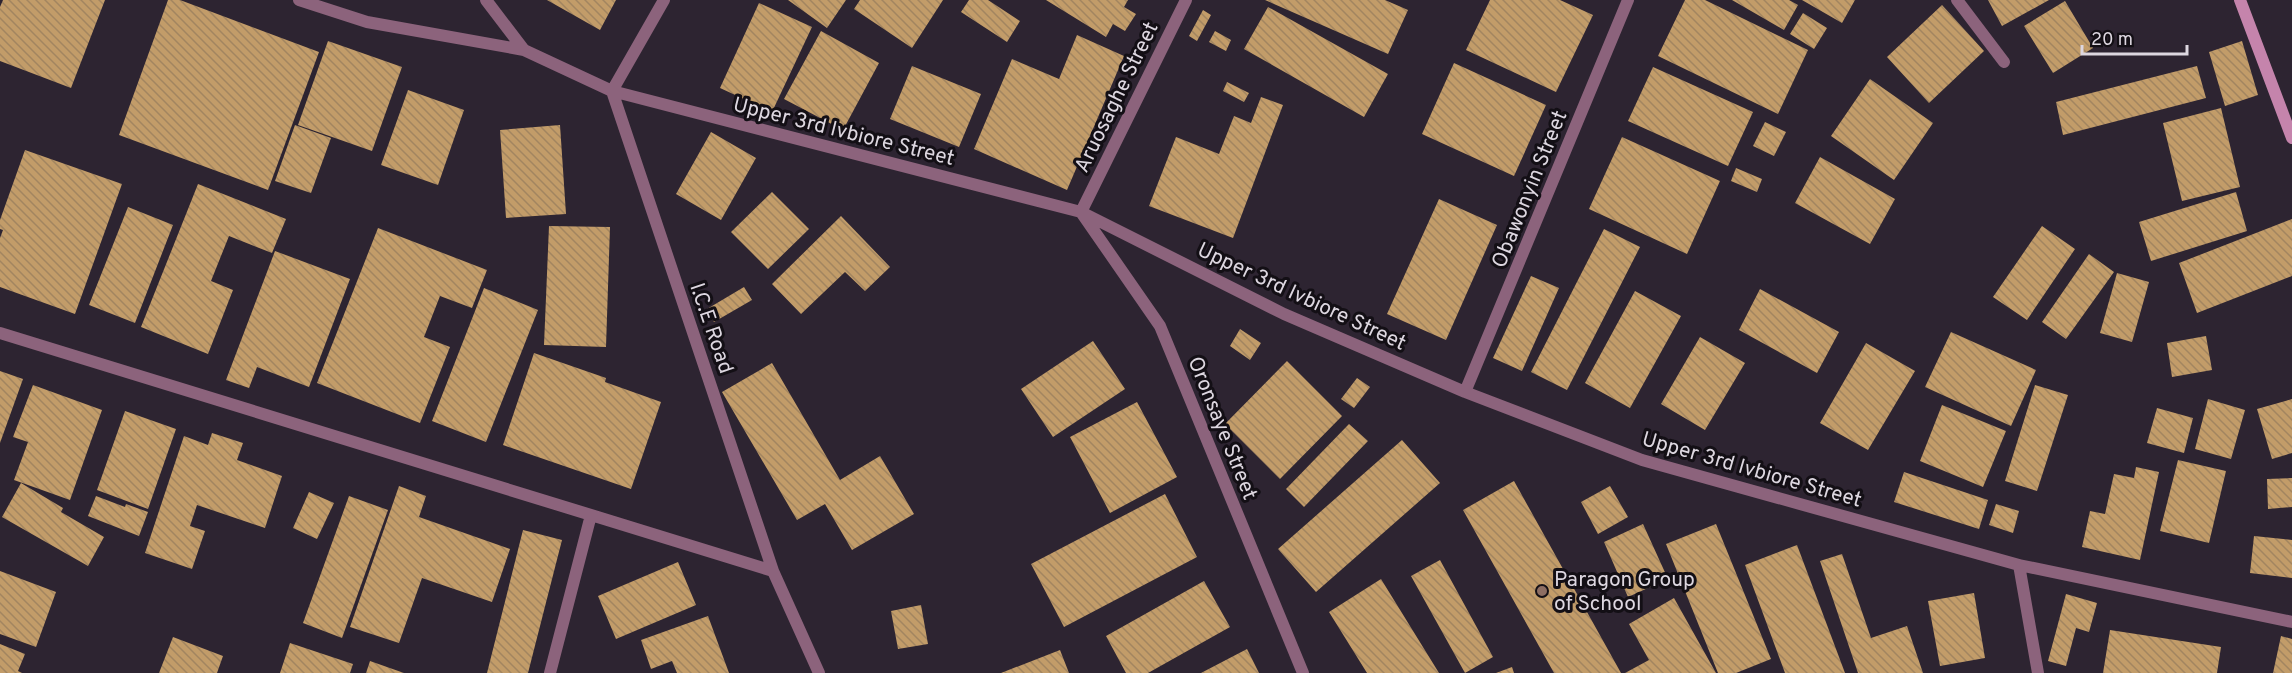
<svg xmlns="http://www.w3.org/2000/svg" width="2292" height="673" viewBox="0 0 2292 673" font-family="Overpass,sans-serif">
	<style>
		.building { fill: url(#building-back-hatch) }
		.lines { fill: none; stroke-linecap: round; stroke-linejoin: round }
		.street { stroke: #8c637c; stroke-width: 12 }
		.secondary { stroke: #c584ac; stroke-width: 12 }
		.education-dot { fill: #8d6e63; stroke: #130f15; stroke-width: 2 }
		.labels { text-anchor: middle; stroke-width: 6; stroke-linejoin: round; paint-order: stroke }
		.street-label { font-size: 21px; fill: #ddd7e0; stroke: #130f15 }
		.poi-label { font-size: 21px; fill: #ddd7e0; stroke: #130f15; text-anchor: start }
	</style>
	<defs>
		<pattern id="building-back-hatch" width="6" height="6" patternUnits="userSpaceOnUse" patternTransform="scale(1.5)"><rect width="6" height="6" fill="#c29c69"/><path d="M-1 5l2 2M0 0l6 6M5-1l2 2" fill="none" stroke="#a28560"/></pattern>
	</defs>
	<rect width="100%" height="100%" fill="#2d2431"/>
	<!-- building -->
	<path class="building" d="M3,0h102l-34,88 -71,-27v-54z
		M168,0h12l139,52 -51,138 -149,-55z
		M547,0h69l-16,30z
		M788,0h58l-19,28z
		M860,0h83l-31,48 -58,-39z
		M969,0h19l32,21 -13,21 -46,-30z
		M1046,0h82l-4,7 12,7 -11,17 -12,-7 -7,13z
		M1265,0h120l23,10 -20,44z
		M1490,0h70l33,15 -37,77 -90,-42z
		M1685,0h20l103,50 -30,64 -120,-58z
		M1732,0h57l9,5 -14,25z
		M1802,0h53l-13,23z
		M1988,0h61l-47,26z
		M2065,1l28,47 -40,25 -29,-47z
		M759,3l53,24 -40,85 -52,-24z
		M1942,5l42,46 -55,52 -42,-46z
		M1268,7l120,67 -24,43 -120,-68z
		M1203,10l8,5 -14,26 -8,-5z
		M1803,13l24,15 -13,21 -24,-15z
		M821,31l58,32 -36,67 -59,-31z
		M1215,31l16,9 -5,11 -17,-9z
		M1077,35l47,21 -57,134 -93,-41 38,-90 47,20z
		M328,41l74,26 -30,84 -74,-26z
		M2242,41l16,54 -33,11 -16,-54z
		M1454,63l92,42 -32,71 -92,-42z
		M912,66l69,28 -22,53 -69,-28z
		M2197,66l9,32 -143,37 -7,-33z
		M1653,67l100,45 -25,54 -100,-45z
		M1870,79l63,44 -39,57 -63,-44z
		M1227,82l22,11 -5,9 -21,-11z
		M408,90l56,20 -26,75 -57,-20z
		M1261,97l22,8 -50,133 -84,-32 27,-69 43,17 15,-38 17,7z
		M2221,108l19,79 -58,14 -19,-78z
		M1765,122l21,10 -12,24 -21,-10z
		M295,125l36,13 -20,55 -36,-12z
		M560,125l6,89 -60,4 -6,-88z
		M711,132l45,26 -35,62 -45,-26z
		M1622,137l98,44 -33,73 -98,-45z
		M25,150l97,34 -47,130 -75,-27v-49l3,-8 -3,-1v-9z
		M1820,157l75,42 -25,45 -75,-41z
		M1736,168l26,11 -5,13 -26,-11z
		M198,184l88,35 -14,34 -43,-17 -18,45 22,9 -25,64 -67,-27z
		M772,192l37,37 -41,40 -37,-37z
		M2236,192l11,39 -96,30 -12,-39z
		M1439,199l58,26 -51,115 -59,-26z
		M128,207l45,18 -38,98 -46,-18z
		M841,216l49,51 -25,24 -20,-19 -44,42 -29,-30z
		M2292,219v57l-95,37 -18,-50z
		M549,226l61,1 -4,120 -62,-2z
		M2042,226l33,23 -48,71 -34,-23z
		M378,228l109,42 -15,38 -32,-12 -16,41 26,10 -30,76 -103,-40z
		M1604,229l36,18 -73,143 -36,-18z
		M275,251l75,28 -41,108 -52,-20 -8,21 -23,-8z
		M2089,254l25,18 -48,67 -24,-17z
		M2117,273l32,9 -17,60 -32,-9z
		M1531,276l28,12 -37,83 -29,-13z
		M744,287l8,13 -38,22 -7,-13z
		M484,288l54,22 -52,132 -54,-21z
		M1760,289l79,43 -22,41 -78,-43z
		M1635,291l46,25 -51,92 -45,-25z
		M1240,329l21,14 -11,17 -20,-14z
		M1951,332l85,38 -25,56 -86,-39z
		M2206,336l6,34 -40,7 -5,-34z
		M1700,337l45,26 -40,67 -44,-26z
		M1093,341l32,48 -72,48 -32,-48z
		M1866,343l49,28 -47,79 -48,-27z
		M534,353l72,25 -1,4 56,20 -30,87 -128,-44z
		M1287,361l55,55 -62,63 -55,-55z
		M772,363l68,117 40,-24 34,58 -62,36 -27,-46 -28,16 -75,-128z
		M0,371l23,8 -23,64z
		M1357,378l13,9 -16,21 -13,-9z
		M33,385l69,25 -32,90 -56,-20 14,-38 -15,-5z
		M2035,385l33,10 -31,96 -32,-10z
		M2208,399l37,11 -14,49 -36,-10z
		M2292,399v54l-20,6 -15,-50z
		M1137,402l40,75 -67,36 -40,-76z
		M1942,405l64,26 -23,56 -63,-26z
		M2157,408l36,10 -9,35 -37,-10z
		M125,411l51,18 -28,80 -51,-19z
		M1349,424l19,17 -64,66 -18,-18z
		M212,433l31,10 -6,17 45,16 -17,52 -68,-23 -7,21 15,5 -13,38 -47,-16 39,-117 24,9z
		M1402,440l38,43 -124,109 -38,-43z
		M2178,460l48,11 -17,72 -49,-12z
		M2136,467l23,5 -19,88 -58,-13 8,-36 15,3 9,-40 20,4z
		M1904,472l84,28 -9,29 -85,-27z
		M2292,478v29l-24,2 -1,-30z
		M1514,481l107,192h-67l-91,-163z
		M21,483l42,25 -2,4 43,25 -16,29 -86,-49z
		M399,486l27,10 -7,21 91,32 -18,53 -70,-24 -23,65 -49,-16z
		M1610,486l18,31 -30,17 -17,-32z
		M309,492l25,11 -17,36 -24,-11z
		M1165,494l32,63 -133,70 -33,-63z
		M96,496l29,11 1,-3 22,8 -9,24 -51,-20z
		M349,496l39,14 -46,128 -39,-15z
		M1996,504l23,7 -6,22 -24,-8z
		M1643,524l25,55 -40,18 -24,-55z
		M1716,524l55,135 -35,14h-18l-52,-129z
		M523,530l39,10 -34,133h-41z
		M2254,536l38,4v38l-42,-5z
		M1797,545l48,128h-60l-40,-108z
		M1842,554l29,84 36,-12 16,47h-65l-38,-112z
		M1440,560l53,97 -28,16 -54,-97z
		M678,562l18,43 -80,34 -18,-43z
		M0,571l56,21 -20,55 -36,-13z
		M1381,579l58,94h-72l-38,-61z
		M1204,581l26,46 -82,46h-22l-20,-37z
		M1974,593l11,65 -45,8 -12,-65z
		M2066,594l31,9 -8,29 -13,-4 -10,38 -18,-5z
		M1674,598l42,75h-91l24,-13 -20,-36z
		M921,605l7,39 -30,5 -7,-38z
		M708,616l21,57h-52l-5,-12 -21,8 -10,-29z
		M2110,630l111,17 -4,26h-114z
		M2281,636l11,3v34h-19z
		M173,637l50,19 -6,17h-58z
		M290,643l63,21 -3,9h-70z
		M0,644l25,10 -7,17 4,2h-22z
		M1247,649l12,24h-58z
		M1060,650l9,23h-68z
		M370,661l34,12h-38z
		M1512,667l2,6h-18z"/>
	<g class="lines">
		<!-- street -->
		<path class="street" d="M299,0l68,22 157,28 88,41 469,121 203,102 181,78 177,68 377,105 273,57
			M486,0l38,50
			M664,0l-52,91 161,480 46,102
			M1186,0l-105,212 79,114 143,347
			M1957,0l47,62
			M0,333l773,238
			M1465,392l163,-392
			M2019,565l19,108
			M550,673l41,-158"/>
		<!-- secondary -->
		<path class="secondary" d="M2240,0l52,138"/>
	</g>
	<!-- markers -->
	<circle class="education-dot" cx="1542" cy="591" r="6"/>
	<g class="labels">
		<!-- street labels -->
		<g class="street-label">
			<text transform="translate(1116 97) rotate(-64)" y="7">Aruosaghe Street</text>
			<text transform="translate(844 131) rotate(14)" y="7">Upper 3rd Ivbiore Street</text>
			<text transform="translate(1529 189) rotate(-68)" y="7">Obawonyin Street</text>
			<text transform="translate(1302 296) rotate(25)" y="7">Upper 3rd Ivbiore Street</text>
			<text transform="translate(712 328) rotate(71)" y="7">I.C.E Road</text>
			<text transform="translate(1223 428) rotate(68)" y="7">Oronsaye Street</text>
			<text transform="translate(1752 469) rotate(16)" y="7">Upper 3rd Ivbiore Street</text>
		</g>
		<!-- poi labels -->
		<g class="poi-label">
			<text x="1554" y="586">Paragon Group<tspan x="1554" dy="24">of School</tspan></text>
		</g>
	</g>
	<!-- scale -->
	<path d="M2082 45v9h105v-9" fill="none" stroke="#ddd7e0" stroke-width="3"/>
	<text x="2091" y="45" font-size="18" fill="#ddd7e0" stroke="#130f15" stroke-width="4.5" paint-order="stroke">20 m</text>
</svg>
